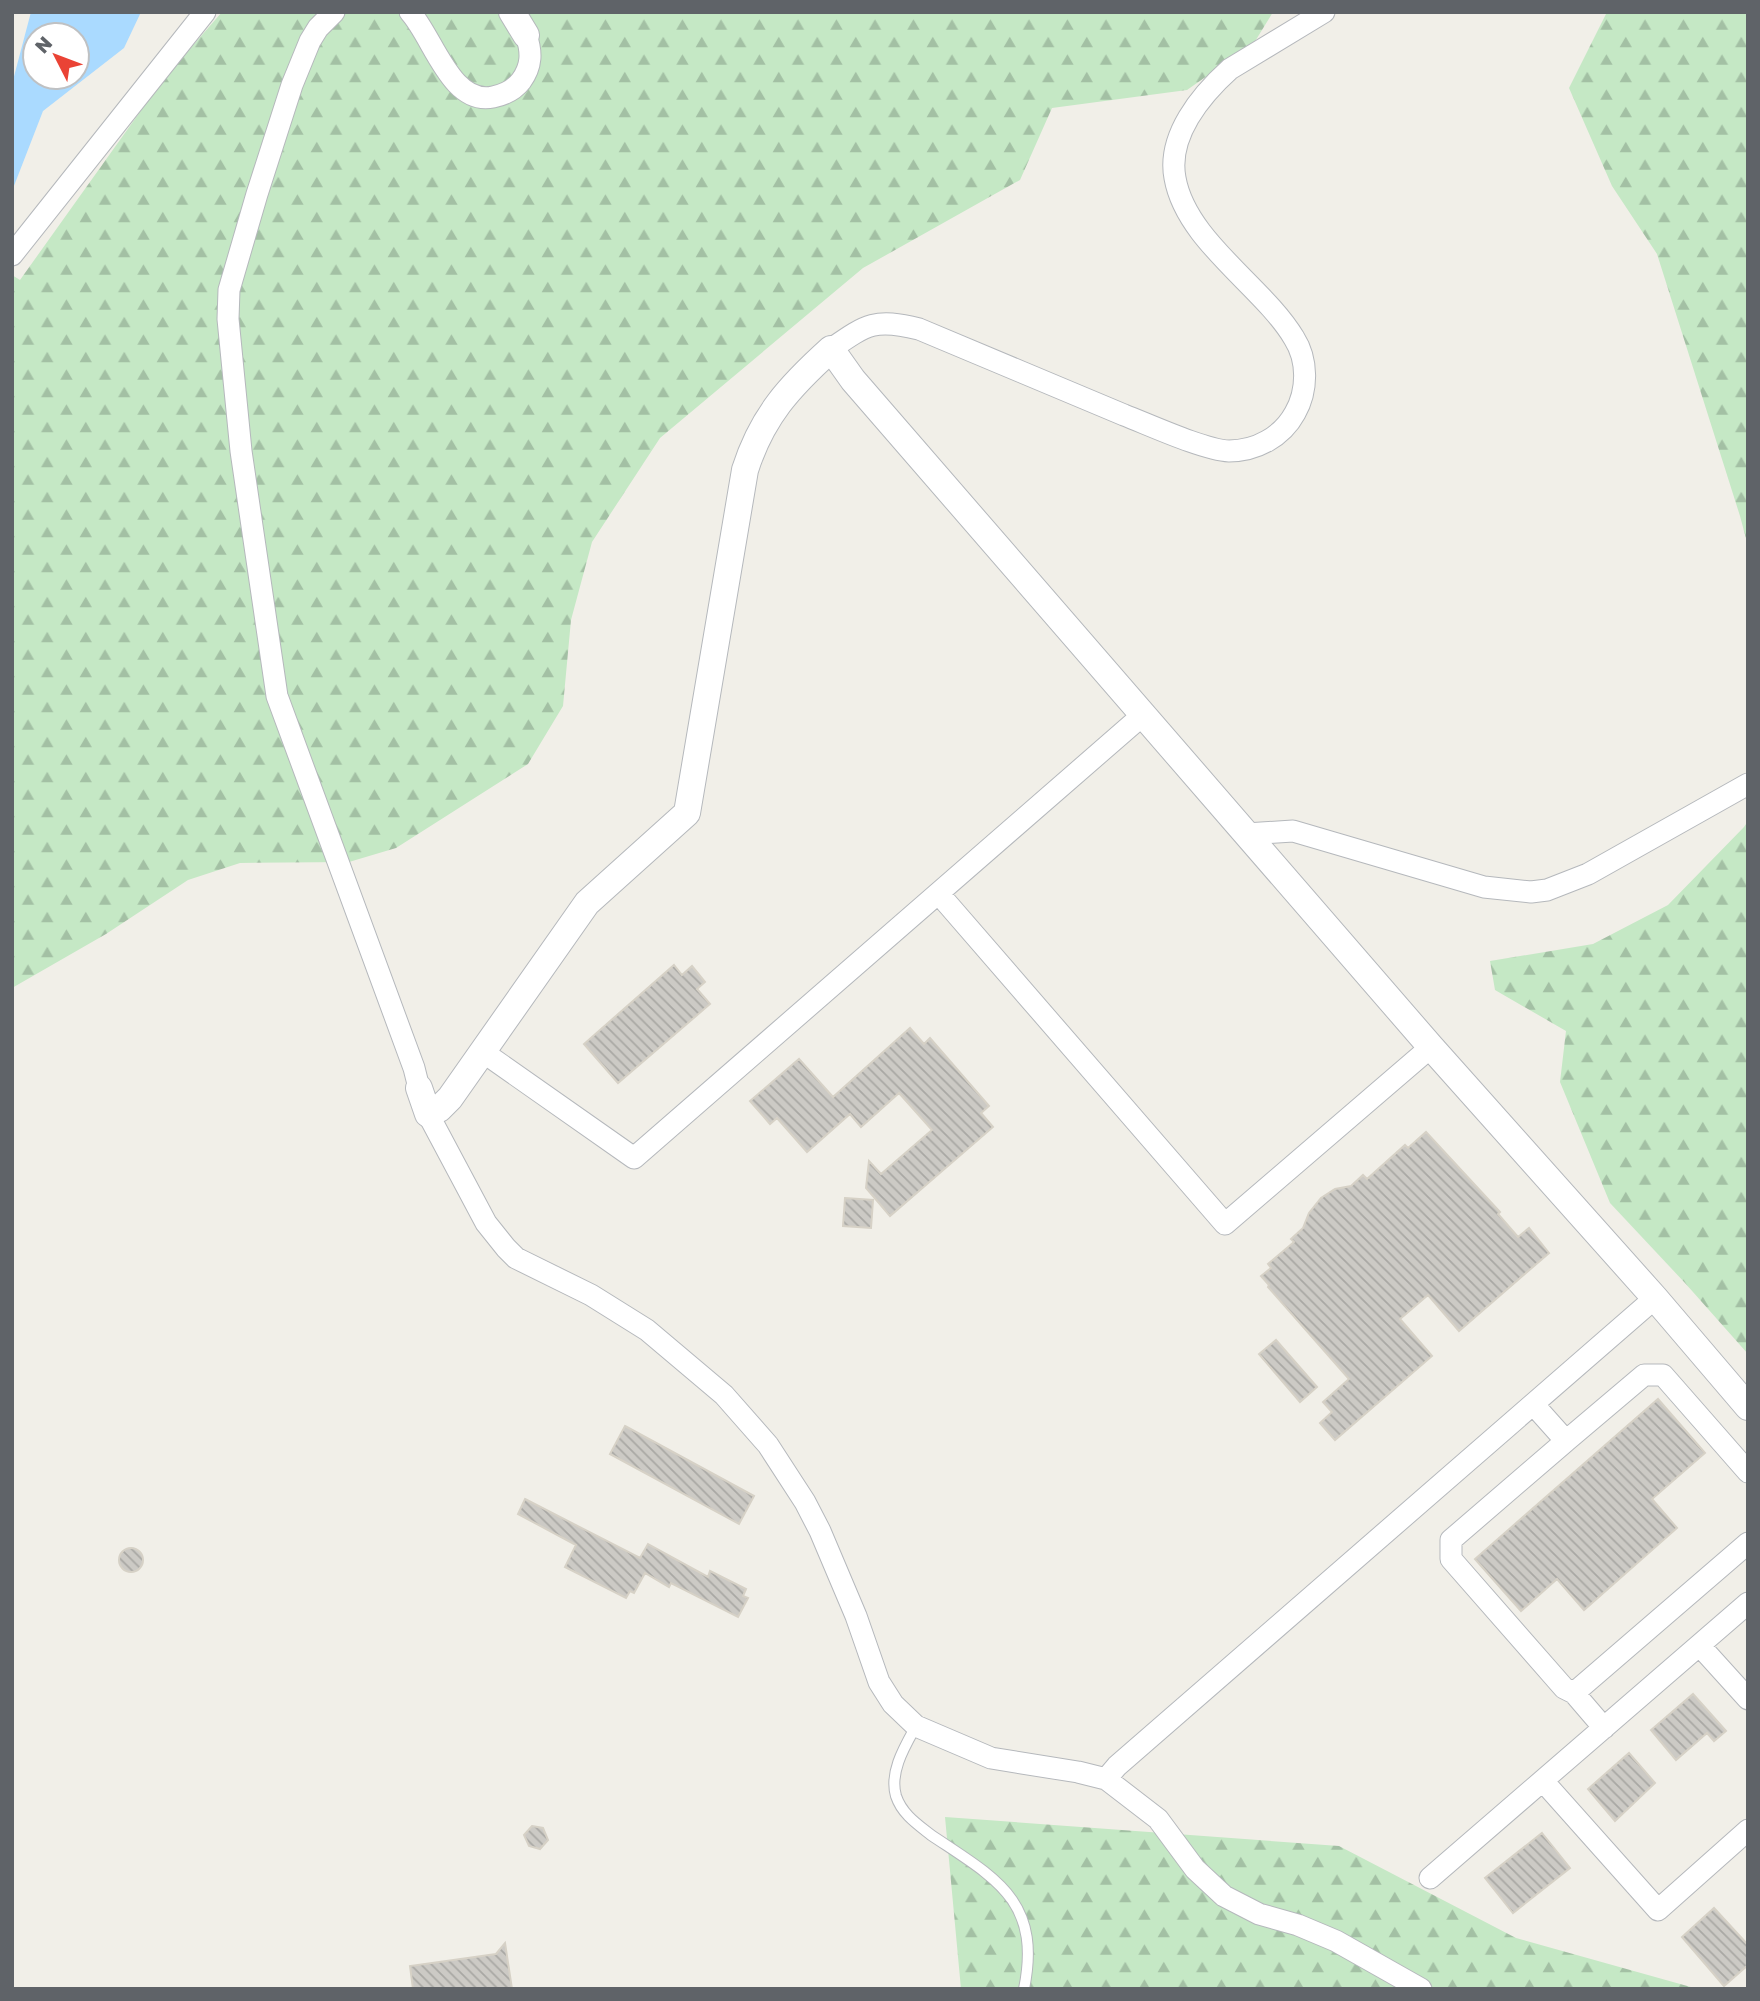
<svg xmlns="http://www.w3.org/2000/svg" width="1760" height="2001" viewBox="0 0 1760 2001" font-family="'Golos Text',sans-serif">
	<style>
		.forest { fill: url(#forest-firs) }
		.water { fill: #aadaff; fill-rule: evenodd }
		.building { fill: url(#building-back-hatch); stroke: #d6d1c6; stroke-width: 2 }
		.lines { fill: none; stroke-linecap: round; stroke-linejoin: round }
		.service-casing { stroke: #b5b8bc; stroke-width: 12 }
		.minor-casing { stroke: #b5b8bc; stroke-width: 23 }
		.tertiary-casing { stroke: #b5b8bc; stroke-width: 28 }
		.service { stroke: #fff; stroke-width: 10 }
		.minor { stroke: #fff; stroke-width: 21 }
		.tertiary { stroke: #fff; stroke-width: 26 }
	</style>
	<defs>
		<pattern id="forest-firs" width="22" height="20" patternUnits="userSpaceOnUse" patternTransform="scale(1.75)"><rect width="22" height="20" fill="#c5e8c5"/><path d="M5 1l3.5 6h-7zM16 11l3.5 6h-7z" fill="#a3c0a4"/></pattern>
		<pattern id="building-back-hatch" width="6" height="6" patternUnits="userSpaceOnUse" patternTransform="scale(1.75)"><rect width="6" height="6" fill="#cccac5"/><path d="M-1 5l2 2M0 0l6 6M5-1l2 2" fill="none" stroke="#a9a8a4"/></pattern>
	</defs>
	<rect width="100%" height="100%" fill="#f1efe8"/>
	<!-- forest -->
	<path class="forest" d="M222,12h1051l-19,31 -67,47 -135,18 -32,72 -157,88 -203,170 -68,104 -21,78 -8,86 -35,58 -132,84 -47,14 -109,1 -52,17 -82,54 -94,54v-713l8,5 142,-199z
		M1607,12h141v534l-8,-30 -83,-262 -45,-68 -43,-98z
		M1748,821v533l-63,-71 -75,-80 -50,-121 6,-51 -71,-41 -5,-29 103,-17 75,-39 76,-78z
		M945,1817l394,29 177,92 182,51h-737z"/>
	<!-- water -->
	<path class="water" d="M31,12h110l-17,36 -81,63 -31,80v-107zM35,35h42v42h-42z"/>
	<!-- building -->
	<path class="building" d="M674,965l8,10 10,-9 13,16 -8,7 13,15 -92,79 -34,-39z
		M910,1028l14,16 6,-6 59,68 -8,7 12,14 -103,89 -24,-28 3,-27 12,13 51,-44 -33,-37 -38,34 -11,-13 -43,38 -30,-34 -7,6 -20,-23 49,-42 34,38z
		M1426,1132l74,80 -2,2 20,23 11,-9 20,25 -90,78 -31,-36 -28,24 32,37 -97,84 -15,-17 12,-11 -9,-10 26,-23 -81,-92 1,-2 -8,-9 10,-8 -3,-4 26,-22 -3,-3 12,-11 6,-15 12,-15 14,-9 16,-3 12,-11 4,4 38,-34 3,3z
		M845,1198l28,2 -2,28 -28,-2z
		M1276,1340l41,47 -17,15 -41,-48z
		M1658,1399l47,54 -53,46 25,29 -93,82 -27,-31 -36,32 -46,-52z
		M625,1426l129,70 -15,28 -129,-70z
		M525,1499l115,59 8,-14 60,33 2,-6 36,18 -3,7 5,2 -10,19 -67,-34 -2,4 -24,-14 -11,20 -4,-2 -4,7 -61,-31 11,-22 -58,-31z
		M119 1560a12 12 0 1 1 24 0a12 12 0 1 1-24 0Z
		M1693,1694l33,37 -12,10 -7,-8 -31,27 -25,-30z
		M1629,1753l26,30 -40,38 -27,-32z
		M532,1826l11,2 5,12 -8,9 -11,-3 -5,-11z
		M1542,1833l28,35 -57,45 -28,-35z
		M1714,1908l34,37v20l-24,21 -42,-49z
		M505,1943l7,46h-99l-3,-23 86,-12z"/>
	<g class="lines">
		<defs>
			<path id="service" d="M916,1726c-11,20 -27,46 -20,70 6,18 21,28 35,39 64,43 111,65 93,154"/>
			<path id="minor" d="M334,12l-16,16 -8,13 -18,44 -35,109 -28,96 -1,29 13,132 36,245 137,372 5,20
				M410,12c23,25 41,94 83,85 10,-2 21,-7 28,-16 11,-15 11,-29 5,-46
				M12,255l193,-243
				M831,349c36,-25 44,-31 88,-20 68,29 137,57 205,86 26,10 80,35 105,36 27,0 53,-14 66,-38 13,-23 13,-53 -1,-75 -31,-52 -108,-97 -119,-160 -8,-42 26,-83 55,-109l94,-57
				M1246,834l47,-3 191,56 47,5 16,-2 41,-16 160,-90
				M939,894l286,330 206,-177
				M483,1052l151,106 510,-444
				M428,1114l58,109 20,25 10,10 75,37 56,35 77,65 44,50 37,57 15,29 36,85 23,66 14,22 23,22 75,32 87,14 28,7 52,40 37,50 29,27 35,18 39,11 38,16 85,48
				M1533,1404l33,37 78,-66h19l85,97
				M1566,1441l-115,99v19l113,129 10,5
				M1700,1646l48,53
				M1604,1728l-30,-35 174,-150
				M1106,1779l11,-13 538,-468
				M1543,1781l115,129 90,-80
				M1430,1878l318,-275"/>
			<path id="tertiary" d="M512,12l14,23
				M419,1088l9,26 11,-5 11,-11 137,-195 100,-90 58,-343c17,-54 45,-84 86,-121l22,31 578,667 224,251 93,109"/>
		</defs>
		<!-- service casing -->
		<use href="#service" class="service-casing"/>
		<!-- minor casing -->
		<use href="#minor" class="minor-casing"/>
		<!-- tertiary casing -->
		<use href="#tertiary" class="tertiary-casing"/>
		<!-- service -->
		<use href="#service" class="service"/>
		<!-- minor -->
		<use href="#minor" class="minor"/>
		<!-- tertiary -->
		<use href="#tertiary" class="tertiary"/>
	</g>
	<!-- border -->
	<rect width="1760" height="2001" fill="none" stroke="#5f6368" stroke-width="28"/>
	<!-- north arrow -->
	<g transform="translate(56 56) rotate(312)"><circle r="33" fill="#ffffff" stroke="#bfc1c3" stroke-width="2"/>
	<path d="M0-5L12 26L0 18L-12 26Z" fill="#ea4335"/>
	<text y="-10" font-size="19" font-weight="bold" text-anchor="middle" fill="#5f6368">N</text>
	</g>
</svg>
